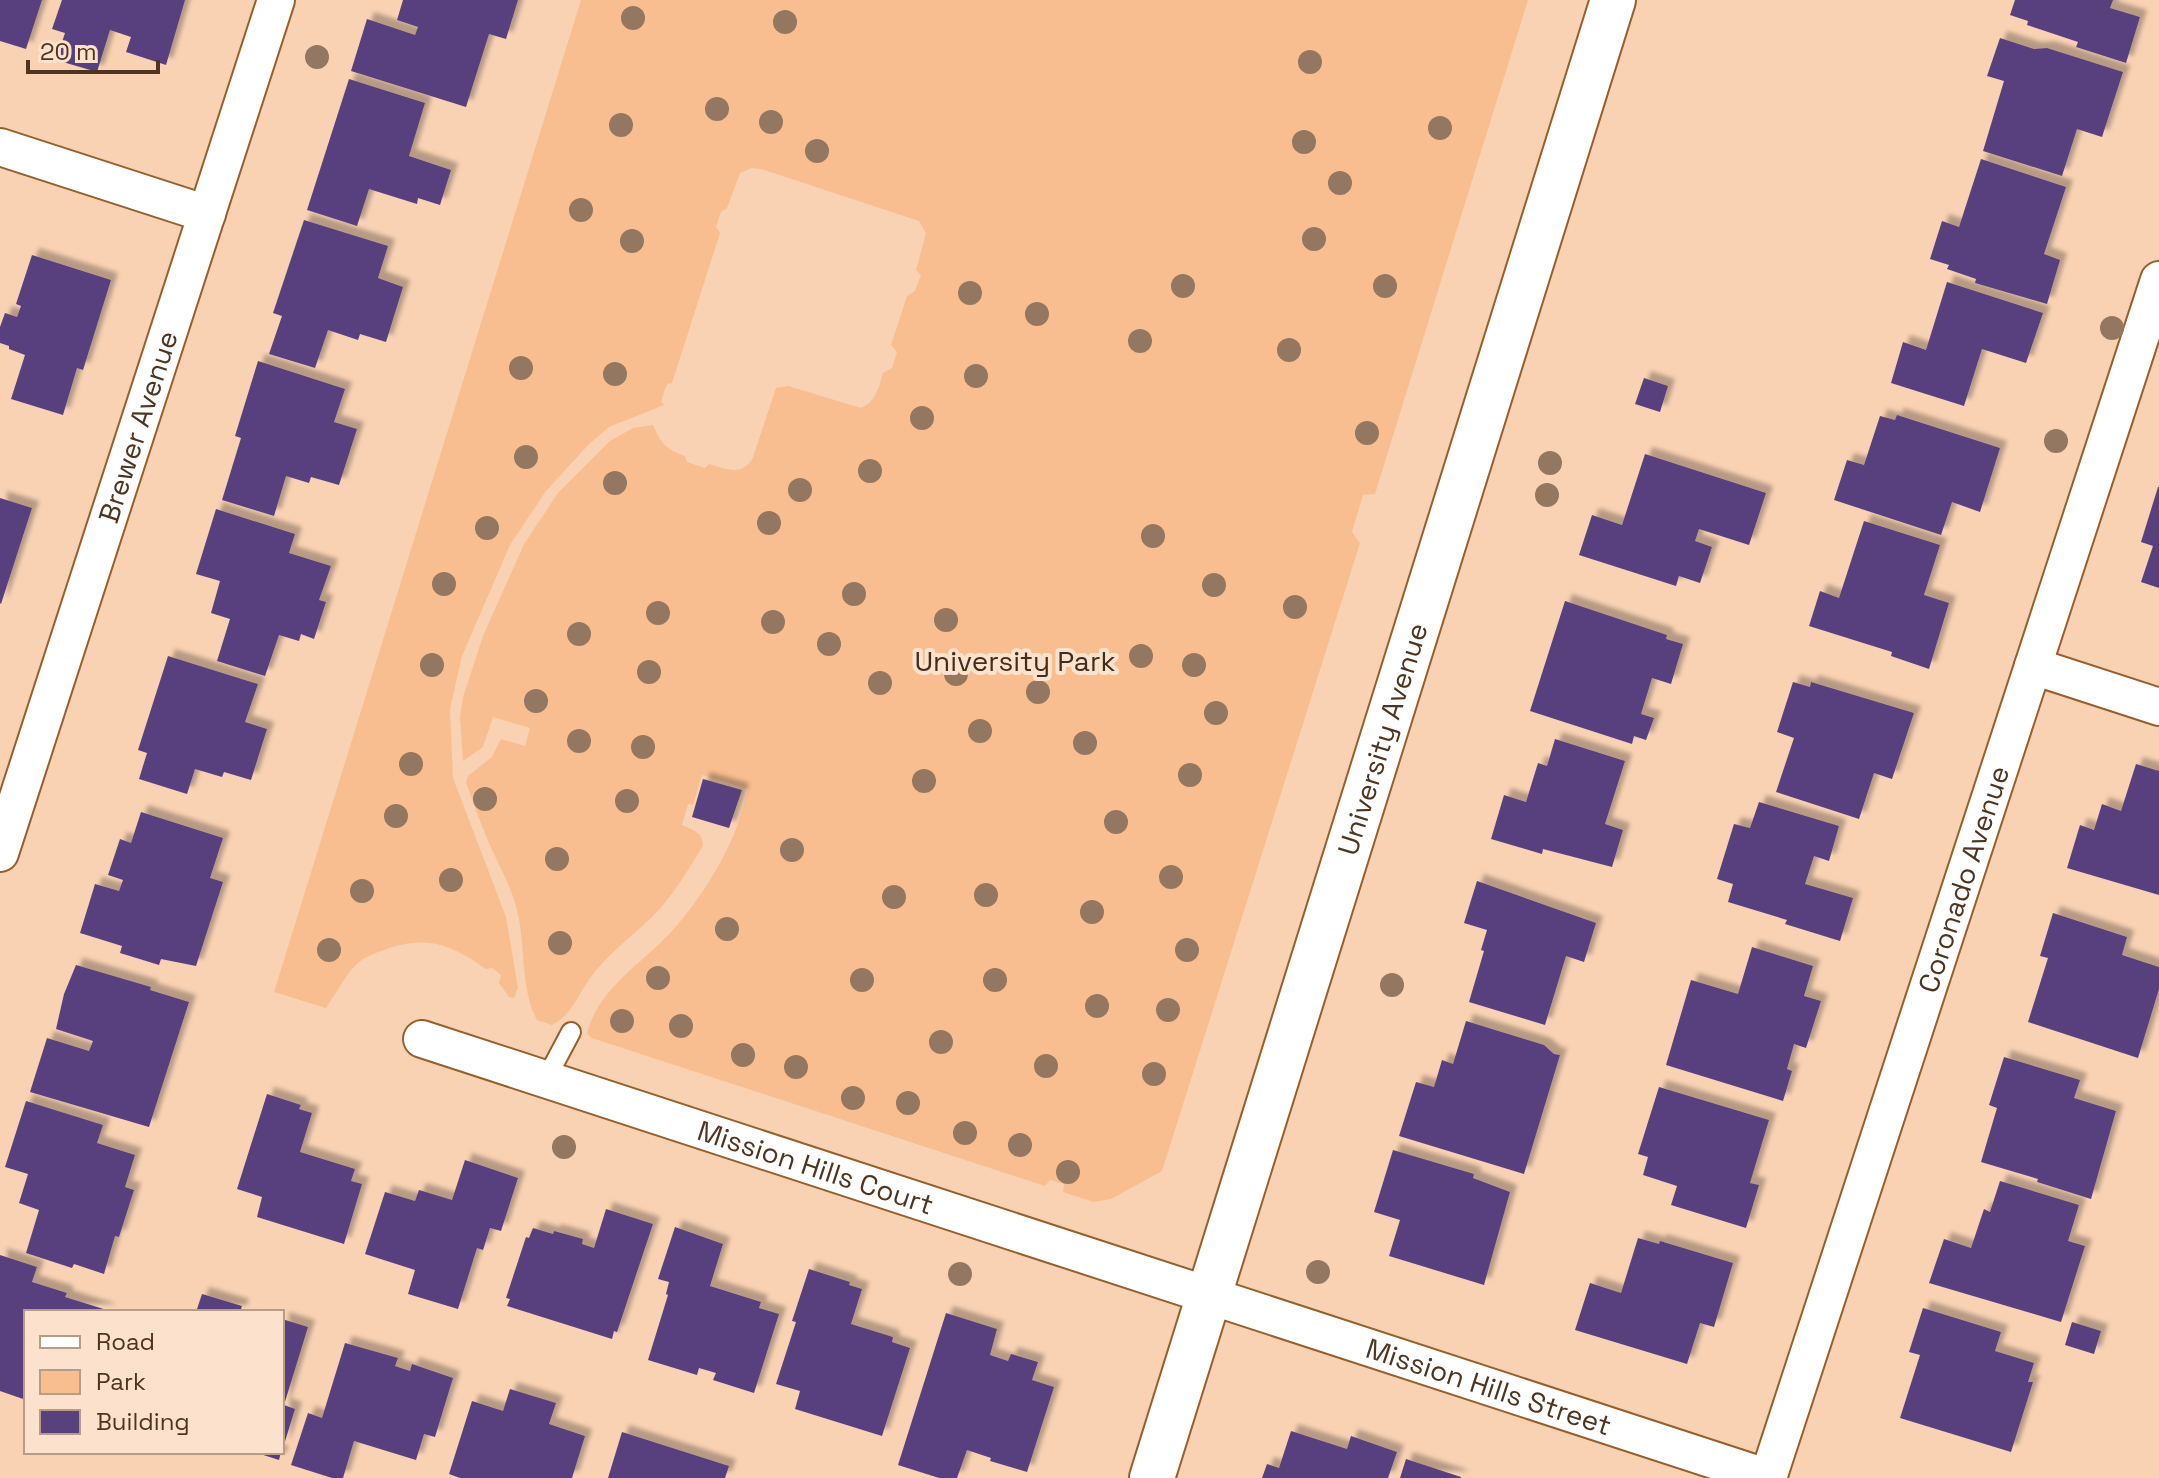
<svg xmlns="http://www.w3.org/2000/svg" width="2159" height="1478" viewBox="0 0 2159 1478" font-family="'Space Grotesk',sans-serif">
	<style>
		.green { fill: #f8be8f }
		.building { fill: #59417e; filter: url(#shadow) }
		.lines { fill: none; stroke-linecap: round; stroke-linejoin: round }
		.lane-casing { stroke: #985f2b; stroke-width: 22 }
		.street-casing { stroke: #985f2b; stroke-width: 40 }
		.secondary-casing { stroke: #985f2b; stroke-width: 48 }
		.lane { stroke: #fff; stroke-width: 18 }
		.street { stroke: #fff; stroke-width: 36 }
		.secondary { stroke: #fff; stroke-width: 44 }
		.tree { fill: #937760 }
		.labels { text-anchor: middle; stroke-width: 8; stroke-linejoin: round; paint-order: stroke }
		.street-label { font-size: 28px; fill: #4f351f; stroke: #fce2cd }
		.park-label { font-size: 28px; fill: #402d1d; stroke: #fce2cd }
	</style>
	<defs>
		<filter id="shadow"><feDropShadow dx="7" dy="-7" stdDeviation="2" flood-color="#0004"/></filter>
	</defs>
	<rect width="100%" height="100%" fill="#f9d2b3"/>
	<!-- green -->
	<path class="green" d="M581,0h947l-153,494 -12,1 -11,37 8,11 -198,628 -51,28 -17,3 -31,-10 1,-8 -14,-4 -5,6 -453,-148 -5,-4c10,-45 56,-71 86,-104 35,-40 64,-89 75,-141l-46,-14 -9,30 -5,-1 -6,21c11,5 21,7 21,21 -15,24 -30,50 -51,71 -21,20 -44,37 -62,61 -13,18 -18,37 -38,47l-15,-5c-17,-32 -11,-74 -20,-110 -6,-25 -19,-46 -29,-69 -8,-19 -15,-39 -22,-59l2,-6 24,-19 9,-18 24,7 5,-18 -37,-11 -10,30 -20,14 -3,-44 3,-20 20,-61 41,-92 34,-51 52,-52 23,-13 20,-3c8,19 13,24 32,31l2,6 18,6 4,-4c18,5 30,12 43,-4l24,-72 12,-2 73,22c15,-6 18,-21 22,-35l9,-5 5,-16 -6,-7 16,-49 8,-5 6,-16 -5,-5 10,-37 -7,-12 -158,-52 -9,-1 -12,5 -13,35 -6,4 -5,15 4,6 -48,150 -5,1 -6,17 3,4 -55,22 -21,18 -42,46 -36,54 -48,111 -12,53 3,69 53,139 12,71 -4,10 -5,-1 -10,-14 2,-8 -9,-7 -6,1c-35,-24 -58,-34 -99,-20 -9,3 -20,7 -28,13 -13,11 -23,32 -33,46l-52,-16z"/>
	<!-- building -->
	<path class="building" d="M0,0h42l-16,49 -26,-8z
		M62,0h123l-19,65 -40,-13 5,-15 -21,-7 -13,42 -41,-12 9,-27 -13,-4z
		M403,0h115l-12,39 -17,-5 -23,73 -115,-36 16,-52 48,16 3,-8 -21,-7z
		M2015,0h98l-3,8 30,9 -14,46 -50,-16 2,-5 -51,-17 1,-4 -18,-6z
		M2000,38l34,11 13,-1 76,24 -21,65 -25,-8 -15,47 -79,-25 21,-70 -17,-5z
		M349,79l76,24 -16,53 42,14 -11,35 -22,-7 -1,6 -48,-15 -12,37 -50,-16z
		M1981,159l85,28 -22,67 16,6 -13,44 -72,-21 1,-4 -29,-10 2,-4 -19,-6 12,-38 17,6z
		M304,220l84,26 -10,32 25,9 -17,55 -26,-8 -2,6 -30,-10 -13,38 -46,-14 13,-38 -9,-3z
		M32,255l79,25 -28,90 -6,-2 -14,47 -52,-16 14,-44 -16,-6v-3l-9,-3v-16l5,-14 12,4 4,-11 -5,-2z
		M1947,282l96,31 -17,50 -44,-14 -18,57 -73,-23 12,-41 23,8z
		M258,361l87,28 -11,33 23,7 -18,56 -28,-8 -2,6 -23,-7 -12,40 -52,-16 19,-62 -6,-2z
		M1644,378l24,8 -8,26 -25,-8z
		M1897,415l103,33 -20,64 -28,-10 -11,33 -107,-35 13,-40 17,5 16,-49 15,4z
		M1645,454l121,39 -17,52 -50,-16 -4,12 17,6 -12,36 -21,-7 -3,10 -97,-31 13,-40 30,10z
		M2158,487h1v101l-18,-6 12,-36 -12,-4z
		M0,498l32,10 -31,96 -1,-1z
		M216,509l79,25 -6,19 42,13 -12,34 7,2 -12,37 -13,-5 -2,7 -20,-6 -14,41 -48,-15 13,-42 -19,-6 9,-32 -24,-7z
		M1864,521l76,24 -16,50 25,8 -20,66 -38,-13 1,-4 -83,-26 11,-35 19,7z
		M1565,601l102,34 -1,4 17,5 -12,40 -19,-6 -11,36 13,4 -8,22 -12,-4 -2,8 -102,-33z
		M168,656l90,28 -13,38 22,7 -16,51 -27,-8 -2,5 -27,-8 -8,25 -48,-15 8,-26 -9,-3z
		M1793,682l17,5 1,-5 103,31 -22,66 -18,-6 -15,46 -83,-27 18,-54 -17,-6z
		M1555,739l70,22 -20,63 18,6 -11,37 -69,-18 -1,5 -51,-15 13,-44 22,7 12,-39 9,3z
		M2136,764l23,7v124l-92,-27 13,-43 14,5 8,-26 19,7z
		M703,779l39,11 -13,38 -37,-11z
		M1759,802l80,24 -10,35 -15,-5 -9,28 48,14 -13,43 -55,-17 2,-4 -59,-18 5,-18 -16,-5 17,-55 16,4z
		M141,812l82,26 -13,40 13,4 -27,84 -35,-7 -2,6 -39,-12 2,-7 -42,-13 15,-49 24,7 4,-11 -15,-5 12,-36 11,4z
		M1477,881l119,42 -12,39 -18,-6 -21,69 -76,-23 15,-51 -3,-1 6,-20 -23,-7z
		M2053,913l74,24 -5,18 37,12v22l-21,69 -110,-36 20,-64 -8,-2z
		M1752,947l61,19 -9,30 17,5 -15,47 -12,-4 -7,25 5,2 -9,30 -117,-36 25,-85 47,14z
		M76,965l75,22 -1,3 39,12 -40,125 -119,-35 17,-54 42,13 4,-10 -37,-12 8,-35z
		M1466,1021l78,24 10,9 6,1 -36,119 -125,-38 17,-54 18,5 8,-27 11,4z
		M2004,1057l76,23 -6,18 42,13 -25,88 -54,-17 1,-3 -57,-17 16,-54 -8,-3z
		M1659,1087l110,33 -19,63 9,2 -13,43 -75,-23 6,-19 -34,-11 5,-18 -10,-3z
		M267,1094l34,11 -2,4 13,4 -12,39 55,17 -4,12 11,3 -18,60 -87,-27 5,-20 -25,-8z
		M26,1101l77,24 -6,18 38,12 -10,32 9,3 -15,47 -4,-1 -11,38 -30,-10 -2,4 -46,-15 13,-43 -20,-7 9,-29 -23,-7z
		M1393,1150l81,24 -1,4 37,14 -26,93 -95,-29 11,-36 -26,-8z
		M465,1160l53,18 -17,53 -11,-3 -7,22 -6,-2 -19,61 -50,-15 7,-24 -50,-16 20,-62 30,9 4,-11 33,10z
		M2000,1181l79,24 -11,36 17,5 -24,76 -132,-39 15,-44 27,9 13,-39 6,3z
		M606,1209l47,15 -36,108 -3,-1 -2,8 -105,-33 3,-7 -4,-1 20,-61 3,1 4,-10 20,6 1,-3 29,8 -1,5 12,4z
		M675,1227l48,17 -13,42 51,16 -2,6 20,6 -25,79 -41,-13 3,-7 -17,-5 -2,7 -49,-15 20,-65 -2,-1 3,-12 -11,-3z
		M1638,1238l21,6 1,-3 73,22 -19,64 -14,-4 -13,41 -112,-34 15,-47 31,10z
		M0,1255l37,12 -5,15 35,11 -2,4 45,14 -84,1v88l-26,-9z
		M809,1269l41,13 -1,3 13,4 -11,35 42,13 -1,5 18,6 -28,88 -87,-27 5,-18 -24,-7 20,-62 -4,-1z
		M202,1294l40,12 -2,6h-44z
		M1923,1308l78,24 -6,19 39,12 -6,19h5l-22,70 -111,-34 20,-63 -11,-3z
		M946,1313l51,16 -7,26 18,6 3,-7 27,8 -6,18 22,7 -27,85 -37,-11 1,-3 -24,-8 -10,28h-18l-41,-13z
		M282,1319l26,8 -24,78 11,4 -12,39z
		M2072,1322l29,9 -7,23 -29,-9z
		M345,1343l53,15 -3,8 15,5 2,-7 41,14 -18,59 -11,-3 -8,26 -62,-19 -11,37h-11l-41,-13 17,-52 14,5z
		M510,1389l46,14 -7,21 36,12 -13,42h-112l-11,-4 23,-73 31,10z
		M1291,1431l56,18 4,-13 46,16 -9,26h-126l5,-14 12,4z
		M622,1432l107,34 -4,12h-117z
		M254,1452h27l-2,8z
		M1406,1459l55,18v1h-61z"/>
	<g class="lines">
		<defs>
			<path id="lane" d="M546,1079l25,-47"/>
			<g id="street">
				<path d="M0,147l207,67"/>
				<path d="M2033,666l126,41"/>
				<path id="s1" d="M0,853l276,-853"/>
				<path id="s2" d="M422,1039l1347,439"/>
				<path id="s3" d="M1768,1478l391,-1198"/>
			</g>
			<g id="secondary">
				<path id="s4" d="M1152,1478l461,-1478"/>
			</g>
		</defs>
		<!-- lane casing -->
		<use href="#lane" class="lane-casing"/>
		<!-- street casing -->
		<use href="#street" class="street-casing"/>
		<!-- secondary casing -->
		<use href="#secondary" class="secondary-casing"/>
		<!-- lane -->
		<use href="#lane" class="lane"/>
		<!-- street -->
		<use href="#street" class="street"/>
		<!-- secondary -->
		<use href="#secondary" class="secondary"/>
	</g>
	<!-- trees -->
	<g class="tree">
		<circle cx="633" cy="18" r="12"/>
		<circle cx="785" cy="22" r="12"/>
		<circle cx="317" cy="57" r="12"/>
		<circle cx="1310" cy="62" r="12"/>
		<circle cx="717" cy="109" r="12"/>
		<circle cx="771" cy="122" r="12"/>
		<circle cx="621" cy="125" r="12"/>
		<circle cx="1440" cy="128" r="12"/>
		<circle cx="1304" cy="142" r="12"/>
		<circle cx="817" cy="151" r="12"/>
		<circle cx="1340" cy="183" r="12"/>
		<circle cx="581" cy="210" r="12"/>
		<circle cx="1314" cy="239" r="12"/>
		<circle cx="632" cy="241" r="12"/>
		<circle cx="1183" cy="286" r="12"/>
		<circle cx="1385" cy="286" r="12"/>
		<circle cx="970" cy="293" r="12"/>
		<circle cx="1037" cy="314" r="12"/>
		<circle cx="2112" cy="328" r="12"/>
		<circle cx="1140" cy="341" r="12"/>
		<circle cx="1289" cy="350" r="12"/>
		<circle cx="521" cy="368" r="12"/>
		<circle cx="615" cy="374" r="12"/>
		<circle cx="976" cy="376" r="12"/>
		<circle cx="922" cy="418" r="12"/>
		<circle cx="1367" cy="433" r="12"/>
		<circle cx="2056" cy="441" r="12"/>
		<circle cx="526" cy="457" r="12"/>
		<circle cx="1550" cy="463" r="12"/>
		<circle cx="870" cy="471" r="12"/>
		<circle cx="615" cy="483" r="12"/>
		<circle cx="800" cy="490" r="12"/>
		<circle cx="1547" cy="495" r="12"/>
		<circle cx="769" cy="523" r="12"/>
		<circle cx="487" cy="528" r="12"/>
		<circle cx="1153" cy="536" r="12"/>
		<circle cx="444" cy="584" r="12"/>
		<circle cx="1214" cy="585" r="12"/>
		<circle cx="854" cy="594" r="12"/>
		<circle cx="1295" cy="607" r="12"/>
		<circle cx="658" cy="613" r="12"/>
		<circle cx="946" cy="620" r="12"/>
		<circle cx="773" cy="622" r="12"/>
		<circle cx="579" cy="634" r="12"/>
		<circle cx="829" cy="644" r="12"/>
		<circle cx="1141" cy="656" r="12"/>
		<circle cx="432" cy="665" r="12"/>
		<circle cx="1194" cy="665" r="12"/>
		<circle cx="649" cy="672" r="12"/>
		<circle cx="956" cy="674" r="12"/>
		<circle cx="880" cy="683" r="12"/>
		<circle cx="1038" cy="692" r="12"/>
		<circle cx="536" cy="701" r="12"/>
		<circle cx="1216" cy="713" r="12"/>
		<circle cx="980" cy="731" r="12"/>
		<circle cx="579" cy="741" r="12"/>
		<circle cx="1085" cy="743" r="12"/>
		<circle cx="643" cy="747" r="12"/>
		<circle cx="411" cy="764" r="12"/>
		<circle cx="1190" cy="775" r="12"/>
		<circle cx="924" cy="781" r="12"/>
		<circle cx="485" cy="799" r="12"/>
		<circle cx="627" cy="801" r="12"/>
		<circle cx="396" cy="816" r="12"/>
		<circle cx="1116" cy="822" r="12"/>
		<circle cx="792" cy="850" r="12"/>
		<circle cx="557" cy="859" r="12"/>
		<circle cx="1171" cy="877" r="12"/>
		<circle cx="451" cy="880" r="12"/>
		<circle cx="362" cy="891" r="12"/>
		<circle cx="986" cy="895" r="12"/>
		<circle cx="894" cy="897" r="12"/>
		<circle cx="1092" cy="912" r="12"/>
		<circle cx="727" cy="929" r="12"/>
		<circle cx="560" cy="943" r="12"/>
		<circle cx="329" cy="950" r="12"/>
		<circle cx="1187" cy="950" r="12"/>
		<circle cx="658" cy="978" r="12"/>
		<circle cx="862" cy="980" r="12"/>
		<circle cx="995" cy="980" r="12"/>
		<circle cx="1392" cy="985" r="12"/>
		<circle cx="1097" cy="1006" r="12"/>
		<circle cx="1168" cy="1010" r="12"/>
		<circle cx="622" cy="1021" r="12"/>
		<circle cx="681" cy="1026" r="12"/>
		<circle cx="941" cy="1042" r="12"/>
		<circle cx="743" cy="1055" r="12"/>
		<circle cx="1046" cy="1066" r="12"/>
		<circle cx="796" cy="1067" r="12"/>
		<circle cx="1154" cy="1074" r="12"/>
		<circle cx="853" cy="1098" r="12"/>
		<circle cx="908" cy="1103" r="12"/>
		<circle cx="965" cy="1133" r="12"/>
		<circle cx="1020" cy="1145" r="12"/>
		<circle cx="564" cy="1147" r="12"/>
		<circle cx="1068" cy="1172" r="12"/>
		<circle cx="1318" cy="1272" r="12"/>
		<circle cx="960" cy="1274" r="12"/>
	</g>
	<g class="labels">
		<!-- street labels -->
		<g class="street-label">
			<text dy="10" stroke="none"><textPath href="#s1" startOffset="448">Brewer Avenue</textPath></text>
			<text dy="10" stroke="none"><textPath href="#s4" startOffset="774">University Avenue</textPath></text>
			<text dy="10" stroke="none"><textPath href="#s3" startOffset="630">Coronado Avenue</textPath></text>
			<text dy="10" stroke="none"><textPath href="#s2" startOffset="414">Mission Hills Court</textPath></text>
			<text dy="10" stroke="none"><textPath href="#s2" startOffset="1122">Mission Hills Street</textPath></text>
		</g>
		<!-- park labels -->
		<g class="park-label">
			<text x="1015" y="671">University Park</text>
		</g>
	</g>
	<!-- legend -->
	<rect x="24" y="1310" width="260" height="144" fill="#fce2cd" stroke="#b79d87" stroke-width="2"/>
	<rect x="40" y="1336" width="40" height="12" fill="#ffffff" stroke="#b79d87" stroke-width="2"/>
	<text x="96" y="1350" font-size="24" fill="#4f351f">Road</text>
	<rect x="40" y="1370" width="40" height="24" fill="#f8be8f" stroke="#b79d87" stroke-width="2"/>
	<text x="96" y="1390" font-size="24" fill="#4f351f">Park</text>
	<rect x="40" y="1410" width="40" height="24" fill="#59417e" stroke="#b79d87" stroke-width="2"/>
	<text x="96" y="1430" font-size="24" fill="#4f351f">Building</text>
	<!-- scale -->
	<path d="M28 60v12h130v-12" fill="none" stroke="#4f351f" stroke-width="4"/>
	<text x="40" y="60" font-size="24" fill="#4f351f" stroke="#fce2cd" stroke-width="6" paint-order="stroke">20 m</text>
</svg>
